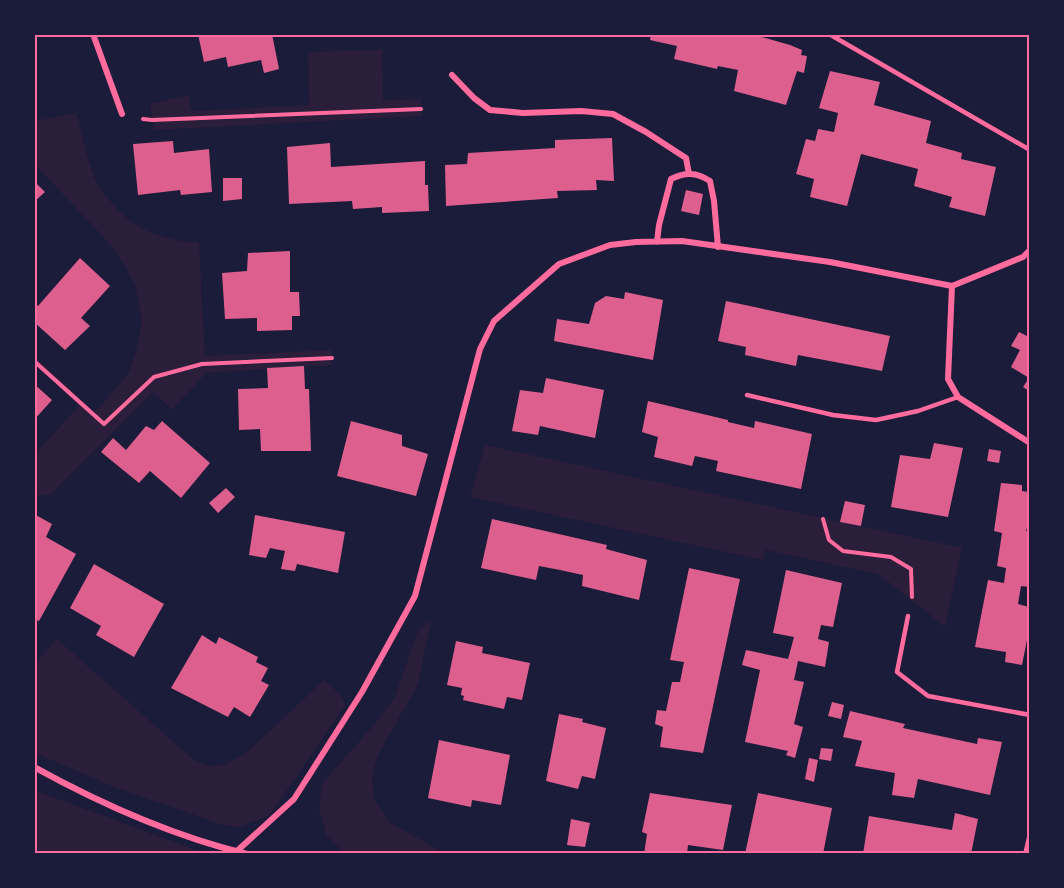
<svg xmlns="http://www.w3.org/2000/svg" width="1064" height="888" viewBox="0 0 1064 888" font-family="Raleway,sans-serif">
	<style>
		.green { fill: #2a1e3b }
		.building { fill: #dd5f8e }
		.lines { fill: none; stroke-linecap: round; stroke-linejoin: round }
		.path { stroke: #ff6b9d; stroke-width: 4 }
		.service { stroke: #ff6b9d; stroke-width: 4.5 }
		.minor { stroke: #ff6b9d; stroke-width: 6 }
		.neatline { fill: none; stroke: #ff6b9d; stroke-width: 2 }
	</style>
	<rect width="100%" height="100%" fill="#1b1b3a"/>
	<!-- green -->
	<path class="green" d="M382,50l1,50 38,-1 1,17 -268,14 -4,-26 38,-9 4,16 117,-6 -1,-53z
		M76,113c6,22 11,45 19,66 2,7 8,13 13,19 23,31 54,42 91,45l6,113 126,-6 1,15 -126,8 -34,37 -19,-18 -102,102 -16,2v-42l44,-48 -44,-41 -1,-9 61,56 33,-38 9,-25 5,-28 -7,-37 -19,-33 -81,-87v-43z
		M485,445l477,103 -17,79 -67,-53 -112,-24 -3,10 -293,-63z
		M431,620l-13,64 -40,71 -6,21 2,22 15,24 55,31h-100l-17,-17 -8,-25 3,-27 57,-65 15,-20 24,-68z
		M57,639l138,122 14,5 17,-2 20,-11 78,-73 17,15 4,10 -75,110 -31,12 -16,-2 -114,-40 -74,-32v-96l3,3z
		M34,790l170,63h-169z"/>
	<!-- building -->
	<path class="building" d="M198,34h74l7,35 -15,4 -3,-13 -33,7 -2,-10 -22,5z
		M651,34h100l39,11 12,5 -1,5 6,1 -3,17 -7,-2 -11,34 -52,-14 4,-21 -20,-4 -1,3 -43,-10 3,-13 -27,-6z
		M830,71l50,11 -6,23 57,16 -5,22 36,10 -1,6 35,8 -11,49 -36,-9 3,-10 -38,-11 4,-17 -57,-15 -14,52 -37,-9 4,-18 -18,-5 10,-35 9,2 3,-12 16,3 4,-19 -19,-5z
		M612,138l2,43 -18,-1 1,10 -40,1 1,7 -112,8 -1,-41 22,-1 1,-11 87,-5v-8z
		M173,141l1,12 35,-4 3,43 -31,3 -1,-5 -42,5 -5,-51z
		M330,143l1,24 94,-6v24h3l1,26 -47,2v-6l-29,2 -1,-8 -63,3 -2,-57z
		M223,178h19v21l-19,2z
		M34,181l11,11 -11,10z
		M686,190l17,4 -4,21 -18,-4z
		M290,251v41h9l1,24h-8v14l-35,1v-13l-32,1 -3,-46 25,-2 1,-18z
		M80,258l30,28 -29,32 9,8 -25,24 -31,-28v-19l4,3z
		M625,292l38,8 -10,60 -99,-19 3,-22 32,5 6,-21 11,-7 18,3z
		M726,301l164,35 -8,35 -84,-16 -2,11 -51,-11 1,-8 -28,-6z
		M1019,332l10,5v54l-6,-4 6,-9 -18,-11 9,-17 -9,-4z
		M304,366l1,23h4l2,62h-50l-1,-22 -21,1 -1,-41 30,-1 -1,-20z
		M546,378l58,12 -9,48 -55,-12 -2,9 -26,-4 8,-41 23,3z
		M34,384l18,16 -18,20z
		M648,401l80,19v2l26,6 1,-7 57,13 -11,55 -85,-18 2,-10 -23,-5 -3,10 -38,-9 4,-20 -16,-5z
		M162,421l48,42 -29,35 -31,-27 -11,12 -38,-31 12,-14 13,12 20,-24 8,4z
		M351,421l51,14v11l26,8 -12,42 -79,-20z
		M934,443l29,5 -15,69 -57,-10 9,-52 30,4z
		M989,449l12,2 -2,12 -12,-2z
		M1001,483l21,2v6l7,1v30l-3,9 3,1v55l-8,-1 -3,18 11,3v23l-7,35 -17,-3 1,-10 -31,-5 13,-67 16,3 2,-15 -9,-2 5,-33 -8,-2z
		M226,488l9,9 -17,16 -9,-10z
		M845,501l20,4 -4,21 -21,-4z
		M34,514l18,10 -6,13 30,17 -37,67 -5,-2z
		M255,515l90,17 -7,41 -41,-9 -2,7 -14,-2 4,-18 -15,-3 -4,10 -17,-3z
		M492,519l115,26 -1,4 41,11 -8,40 -57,-14 1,-11 -23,-5 -21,-4 -3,14 -55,-12z
		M94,564l70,40 -30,53 -38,-22 5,-9 -31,-18z
		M689,568l51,11 -37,174 -43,-6 3,-20 -8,-3 2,-14 9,1 6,-29h8l4,-20 -14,-2z
		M786,570l56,13 -9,44 -12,-2 -3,14 11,3 -4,25 -27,-6 -4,19 10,2 -10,42 9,3 -8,31 -9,-3 2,-4 -43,-9 15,-72 -18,-5 4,-15 42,9 6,-22 -21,-4z
		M202,635l14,9 3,-7 39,20 -2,5 12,6 -7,13 8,4 -19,32 -16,-10 -6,10 -57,-29z
		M456,641l27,6 -1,6 48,10 -8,37 -15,-3 -3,12 -41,-9 1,-4 -3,-1 1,-7 -15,-3z
		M832,702l12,3 -3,14 -13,-3z
		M850,711l55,13 -2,4 74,16 1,-6 24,4 -12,53 -72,-16 -4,19 -22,-3 3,-22 -40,-7 7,-25 -19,-4z
		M559,714l24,5 -1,3 24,6 -11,51 -13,-3 -4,13 -32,-8z
		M439,740l71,15 -9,50 -29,-5 -1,7 -43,-9z
		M821,748l12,1 -2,12 -12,-2z
		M809,758l9,2 -4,22 -9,-3z
		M650,793l82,12 -9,45 -35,-5 -1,9h-43l3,-20 -5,-2z
		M758,793l74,15 -9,46h-78z
		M955,813l23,6 -7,35h-108l6,-38 83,14z
		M571,819l19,4 -5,24 -18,-2z"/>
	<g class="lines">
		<!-- path -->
		<path class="path" d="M143,119l9,1 269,-11
			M34,361l70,63 50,-47 48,-13 130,-6
			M823,519l6,21 14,11 48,6 20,12 1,28"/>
		<!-- service -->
		<path class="service" d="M829,34l201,116
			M747,395l86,20 43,5 42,-9 40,-14
			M908,616l-11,56 31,24 102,19"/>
		<!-- minor -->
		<path class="minor" d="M93,34l29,80
			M452,75l22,23 16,12 33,3 58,-2 32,3 33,18 40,26 3,16
			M657,242l2,-17 12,-46c14,-7 25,-7 39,2l4,20 4,46
			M952,286l-4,93 10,18 72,46
			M34,767c67,37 139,69 213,87
			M237,851l57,-52 68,-107 53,-96 65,-247 14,-28 65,-57 51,-19 26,-3 46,-1 148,21 122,24 71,-29 7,-7
			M1026,854l4,-17"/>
	</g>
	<!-- border -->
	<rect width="1064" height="888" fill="none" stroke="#1b1b3a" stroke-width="72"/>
	<rect x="36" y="36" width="992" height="816" class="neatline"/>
</svg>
